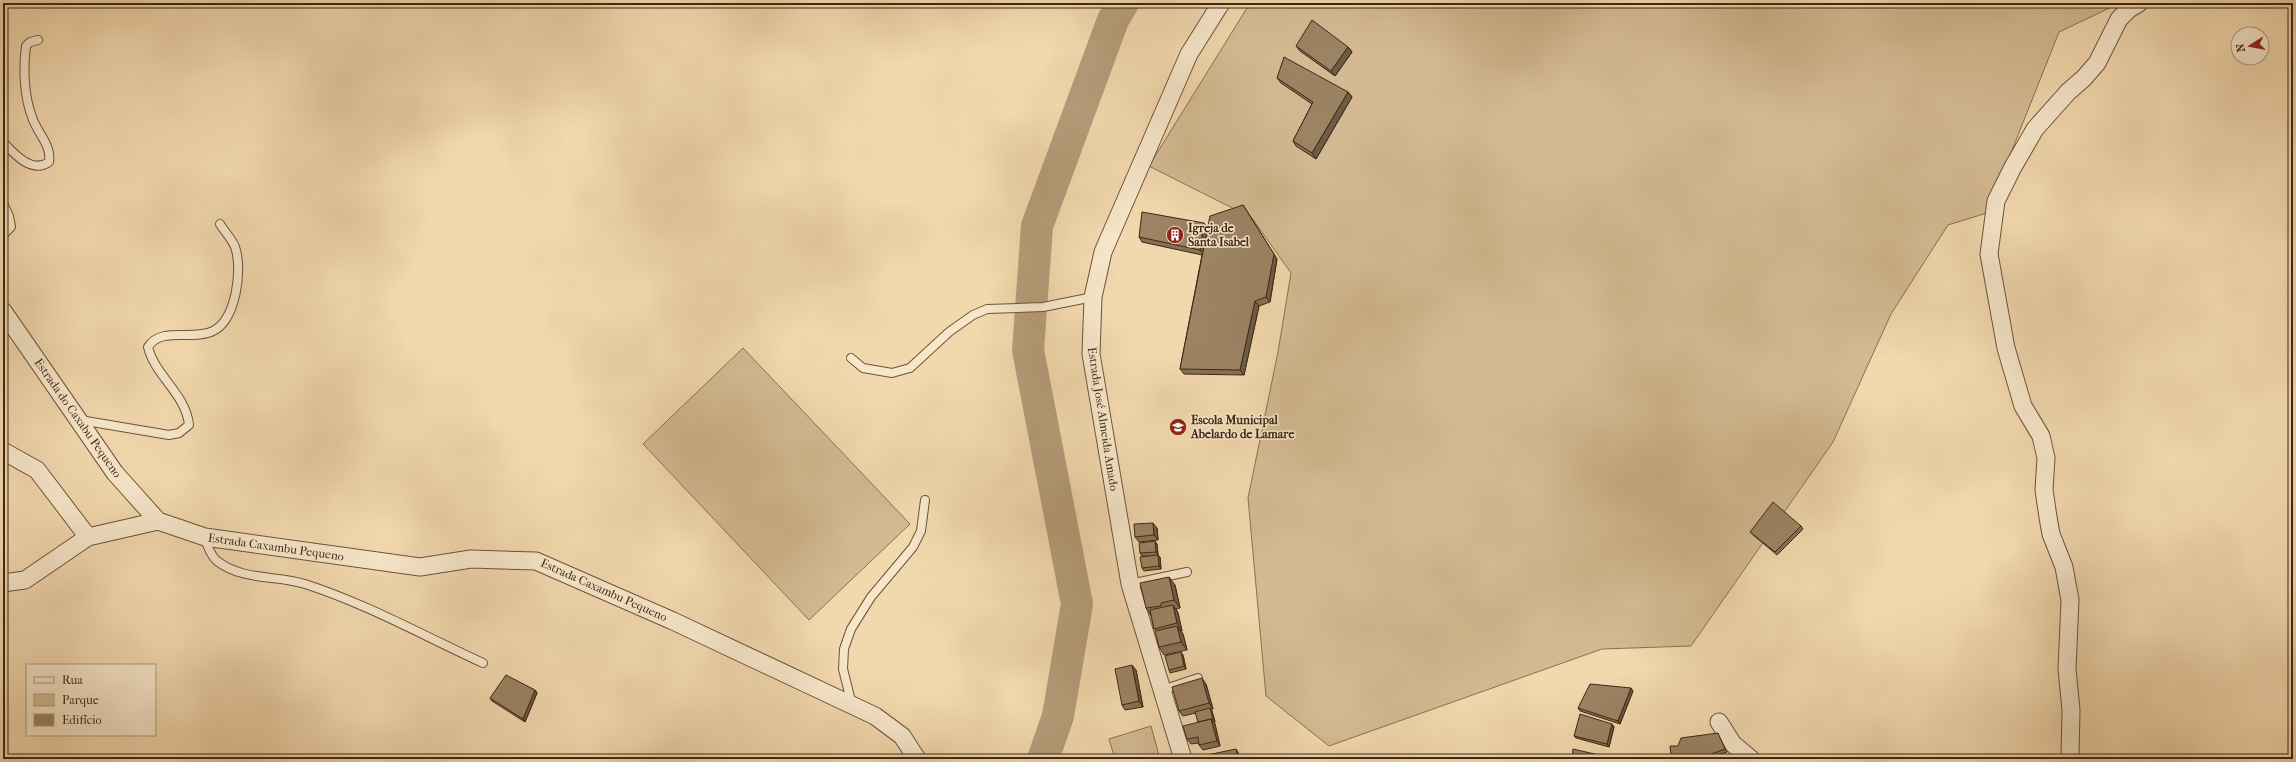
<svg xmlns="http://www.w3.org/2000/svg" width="2296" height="762" viewBox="0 0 2296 762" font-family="'IM FELL French Canon',serif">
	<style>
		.green { fill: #d4ba93; stroke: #8a7054 }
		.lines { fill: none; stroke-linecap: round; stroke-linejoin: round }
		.river { stroke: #b59c79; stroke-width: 32 }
		.lane-casing { stroke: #6c533a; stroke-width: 10 }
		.street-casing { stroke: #6c533a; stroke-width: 19 }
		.lane { stroke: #f7e6ca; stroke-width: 8 }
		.street { stroke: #f7e6ca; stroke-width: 17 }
		.wall { fill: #867156; stroke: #3f2714 }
		.shaded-wall { fill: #6d5c46; stroke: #3f2714 }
		.building { fill: #9c8364; stroke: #3f2714 }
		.labels { text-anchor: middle; stroke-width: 3; stroke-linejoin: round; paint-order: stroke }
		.poi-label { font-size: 12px; font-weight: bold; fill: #3f2714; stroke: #f7e6ca; text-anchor: start }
		.street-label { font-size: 12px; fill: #3f2714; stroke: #f7e6ca }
	</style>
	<rect width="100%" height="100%" fill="#f2d8ad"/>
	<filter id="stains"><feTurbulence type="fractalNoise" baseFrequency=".005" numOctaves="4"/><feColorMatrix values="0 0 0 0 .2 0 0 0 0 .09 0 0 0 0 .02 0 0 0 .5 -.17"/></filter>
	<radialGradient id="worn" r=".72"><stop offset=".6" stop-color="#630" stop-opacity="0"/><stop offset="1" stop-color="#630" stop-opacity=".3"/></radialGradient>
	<!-- green -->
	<path class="green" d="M1250,3h870l-61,29 -72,181 -39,12 -57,89 -58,128 -142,204 -89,3 -273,97 -63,-50 -18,-198 30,-146 13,-79 -39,-55 -103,-52z
		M743,348l167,176 -101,96 -166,-176z
		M1151,726l9,33h-45l-6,-20z"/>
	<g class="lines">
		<!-- river -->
		<path class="river" d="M1043,759l15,-43 19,-112 -49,-254 9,-124 76,-206 10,-17"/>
		<defs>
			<path id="lane" d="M3,142c11,12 29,32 46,20 3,-17 -12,-29 -17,-45 -8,-21 -9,-49 -6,-71l4,-4 8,-2
				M3,203l6,13 2,11 -8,8
				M851,358l12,10 29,5 18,-5 39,-36 24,-17 14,-6 56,-2 50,-10
				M80,420l89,15 10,-2 10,-8c-3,-31 -34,-49 -41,-78 13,-21 45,-6 65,-16 23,-11 30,-62 22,-84 -3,-8 -11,-16 -15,-23
				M205,537c2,8 5,18 12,24 26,20 59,14 88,23 62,20 119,52 178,79
				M1130,584l57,-12
				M1162,690l36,-12
				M852,705l-9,-36 1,-20 7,-20 20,-32 42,-50 8,-16 4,-31"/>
			<path id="street" d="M3,311l112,162 43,48 47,16 215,30 51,-8 65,2 137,60 202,95 27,20 15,23
				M3,451l34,19 51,67 70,-16
				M3,583l22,-3 63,-43
				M1719,722l14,22 18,15
				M1183,759l-53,-175 -39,-230 2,-57 10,-45 86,-198 32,-51
				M2070,759l1,-49 -4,-41 3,-69 -6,-33 -13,-33 -3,-17 -4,-27 2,-32 -5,-22 -18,-30 -17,-58 -17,-94 7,-53 17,-34 22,-38 33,-37 16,-14 13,-15 22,-44 10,-10 10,-6"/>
		</defs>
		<!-- lane casing -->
		<use href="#lane" class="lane-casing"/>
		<!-- street casing -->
		<use href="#street" class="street-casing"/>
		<!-- lane -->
		<use href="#lane" class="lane"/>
		<!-- street -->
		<use href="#street" class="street"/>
	</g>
	<!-- wall -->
	<path class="wall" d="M1296,46l52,1 4,5 -17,24 -35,-25z
		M1277,78l71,14 4,5 -36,62 -20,-13 -3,-5 19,-37 -31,-21z
		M1243,205l34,54 -7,43 -11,4 -15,69 -60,-1 -4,-5 22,-114 -60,-13 -3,-5 68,-9z
		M1801,526l2,3 -26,26 -25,-21 -2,-2z
		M1157,528l1,12 -19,2 -4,-5z
		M1157,544l1,11 2,2 1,12 -17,2 -2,-3 9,-12h-9l-2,-3z
		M1175,585l5,23 -4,1 2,4 4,18h-1l2,3 4,16 -23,5 -5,-8 -3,-16 -2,-2 -3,-13 -5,-8z
		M1183,655l3,14 -16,4 -1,-3z
		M1136,670l7,37 -18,3 -3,-5z
		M1206,684l7,25h-2l1,2 3,11h-1l1,2 5,22 -17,4 -4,-5v-2l-8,1 -4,-5 11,-17 -2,-9 -13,3 -4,-5z
		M535,690l2,3 -12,29 -33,-21 -2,-3z
		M1633,691l-13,33 -40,-13 -2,-3z
		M1612,724l2,3 -5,20 -33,-9 -2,-2z
		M1719,736l8,16 -20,7h-27l-7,-1 -2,-3 7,-9z"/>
	<!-- shaded-wall -->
	<path class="shaded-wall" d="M1348,47l4,5 -17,24 -4,-5z
		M1348,92l4,5 -36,62 -4,-6z
		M1243,205l34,54 -7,43 -4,-5z
		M1204,223l4,5 -4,27 -4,-5z
		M1255,301l4,5 -15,69 -4,-5z
		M1153,523l4,5 1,12 -4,-5z
		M1155,541l2,3 1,11 -2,-3z
		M1158,555l2,2 1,12 -2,-3z
		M1169,577l6,8 5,23 -6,-8z
		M1173,605l5,8 4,18 -5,-8z
		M1177,626l6,8 4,16 -6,-8z
		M1181,652l2,3 3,14 -2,-3z
		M1132,665l4,5 7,37 -4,-6z
		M1202,678l4,6 7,25 -4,-6z
		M1631,688l2,3 -13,33 -2,-3z
		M535,690l2,3 -12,29 -2,-3z
		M1210,708l2,3 3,11 -2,-3z
		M1211,719l4,5 5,22 -3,-5z
		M1612,724l2,3 -5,20 -2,-3z
		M1236,749l2,3 2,7h-2z"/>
	<!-- building -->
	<path class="building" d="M1312,20l36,27 -17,24 -35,-25z
		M1284,57l64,35 -36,61 -19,-12 20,-39 -36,-24z
		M1243,205l31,49 -8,43 -11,4 -15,69 -60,-1 30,-153z
		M1142,212l62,11 -4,27 -61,-13z
		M1773,502l28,24 -26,26 -25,-20z
		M1153,523l1,12 -19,2 -1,-13z
		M1155,541l1,11 -16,1 -1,-10z
		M1158,555l1,11 -17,2 -2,-11z
		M1169,577l5,23 -13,3v3l-15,2 -6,-25z
		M1173,605l4,18 -23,6 -4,-19z
		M1177,626l4,16 -22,5 -4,-16z
		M1181,652l3,14 -15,4 -4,-14z
		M1132,665l7,36 -17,4 -7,-36z
		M506,675l29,15 -12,29 -33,-21z
		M1202,678l7,25 -30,8 -7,-24z
		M1590,684l41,4 -13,33 -40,-13z
		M1210,708l3,11h-2l-13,3 -3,-10z
		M1580,714l32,10 -5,20 -33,-8z
		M1211,719l6,22 -18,4 -1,-8 -11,2 -4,-13z
		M1718,733l7,16 -27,10 -27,-4 -1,-9h8l3,-8z
		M1236,749l2,10h-30l-1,-4z
		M1573,749l43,10h-44z"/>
	<!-- icons -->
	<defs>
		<symbol id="building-disc" viewBox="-11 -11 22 22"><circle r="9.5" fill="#8f2418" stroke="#f7e6ca"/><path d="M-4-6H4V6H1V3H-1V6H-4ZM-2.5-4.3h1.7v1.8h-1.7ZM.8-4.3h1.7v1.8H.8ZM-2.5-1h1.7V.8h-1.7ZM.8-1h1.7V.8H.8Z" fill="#fff"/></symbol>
		<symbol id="school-disc" viewBox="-11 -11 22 22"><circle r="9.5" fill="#8f2418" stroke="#f7e6ca"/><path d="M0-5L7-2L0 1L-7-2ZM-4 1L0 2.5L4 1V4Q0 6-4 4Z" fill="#fff"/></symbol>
	</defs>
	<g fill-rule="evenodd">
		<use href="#building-disc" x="1165" y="225" width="20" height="20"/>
		<use href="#school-disc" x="1168" y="417" width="20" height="20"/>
	</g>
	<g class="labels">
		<!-- poi labels -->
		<g class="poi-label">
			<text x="1188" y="232">Igreja de<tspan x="1188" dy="14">Santa Isabel</tspan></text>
			<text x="1191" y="424">Escola Municipal<tspan x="1191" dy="14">Abelardo de Lamare</tspan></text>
		</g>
		<!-- street labels -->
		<g class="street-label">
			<text transform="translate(78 418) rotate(55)" y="4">Estrada do Caxabu Pequeno</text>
			<text transform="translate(1103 419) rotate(81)" y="4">Estrada José Almeida Amado</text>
			<text transform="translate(276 547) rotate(8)" y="4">Estrada Caxambu Pequeno</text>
			<text transform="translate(604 590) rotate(24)" y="4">Estrada Caxambu Pequeno</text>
		</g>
	</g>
	<!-- margin -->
	<rect width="2296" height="762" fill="none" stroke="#f2d8ad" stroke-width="16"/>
	<rect x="4" y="4" width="2288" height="754" fill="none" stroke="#3f2714" stroke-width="2"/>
	<rect x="8" y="8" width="2280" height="746" fill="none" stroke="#3f2714"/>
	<!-- legend -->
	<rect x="26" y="664" width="130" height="72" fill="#f7e6ca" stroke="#ad9a81"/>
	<rect x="34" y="677" width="20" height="6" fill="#f7e6ca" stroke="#ad9a81"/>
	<text x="62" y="684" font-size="12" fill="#3f2714">Rua</text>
	<rect x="34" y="694" width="20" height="12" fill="#d4ba93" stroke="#ad9a81"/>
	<text x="62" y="704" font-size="12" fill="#3f2714">Parque</text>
	<rect x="34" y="714" width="20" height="12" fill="#9c8364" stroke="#ad9a81"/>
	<text x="62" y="724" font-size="12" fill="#3f2714">Edifício</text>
	<!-- north arrow -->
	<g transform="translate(2250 46) rotate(259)"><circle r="19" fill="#f7e6ca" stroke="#ad9a81"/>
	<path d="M0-3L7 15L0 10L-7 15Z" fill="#8f2418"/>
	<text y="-6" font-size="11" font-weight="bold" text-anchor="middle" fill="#3f2714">N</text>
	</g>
	<rect width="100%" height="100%" filter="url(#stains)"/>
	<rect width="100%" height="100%" fill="url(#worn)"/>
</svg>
